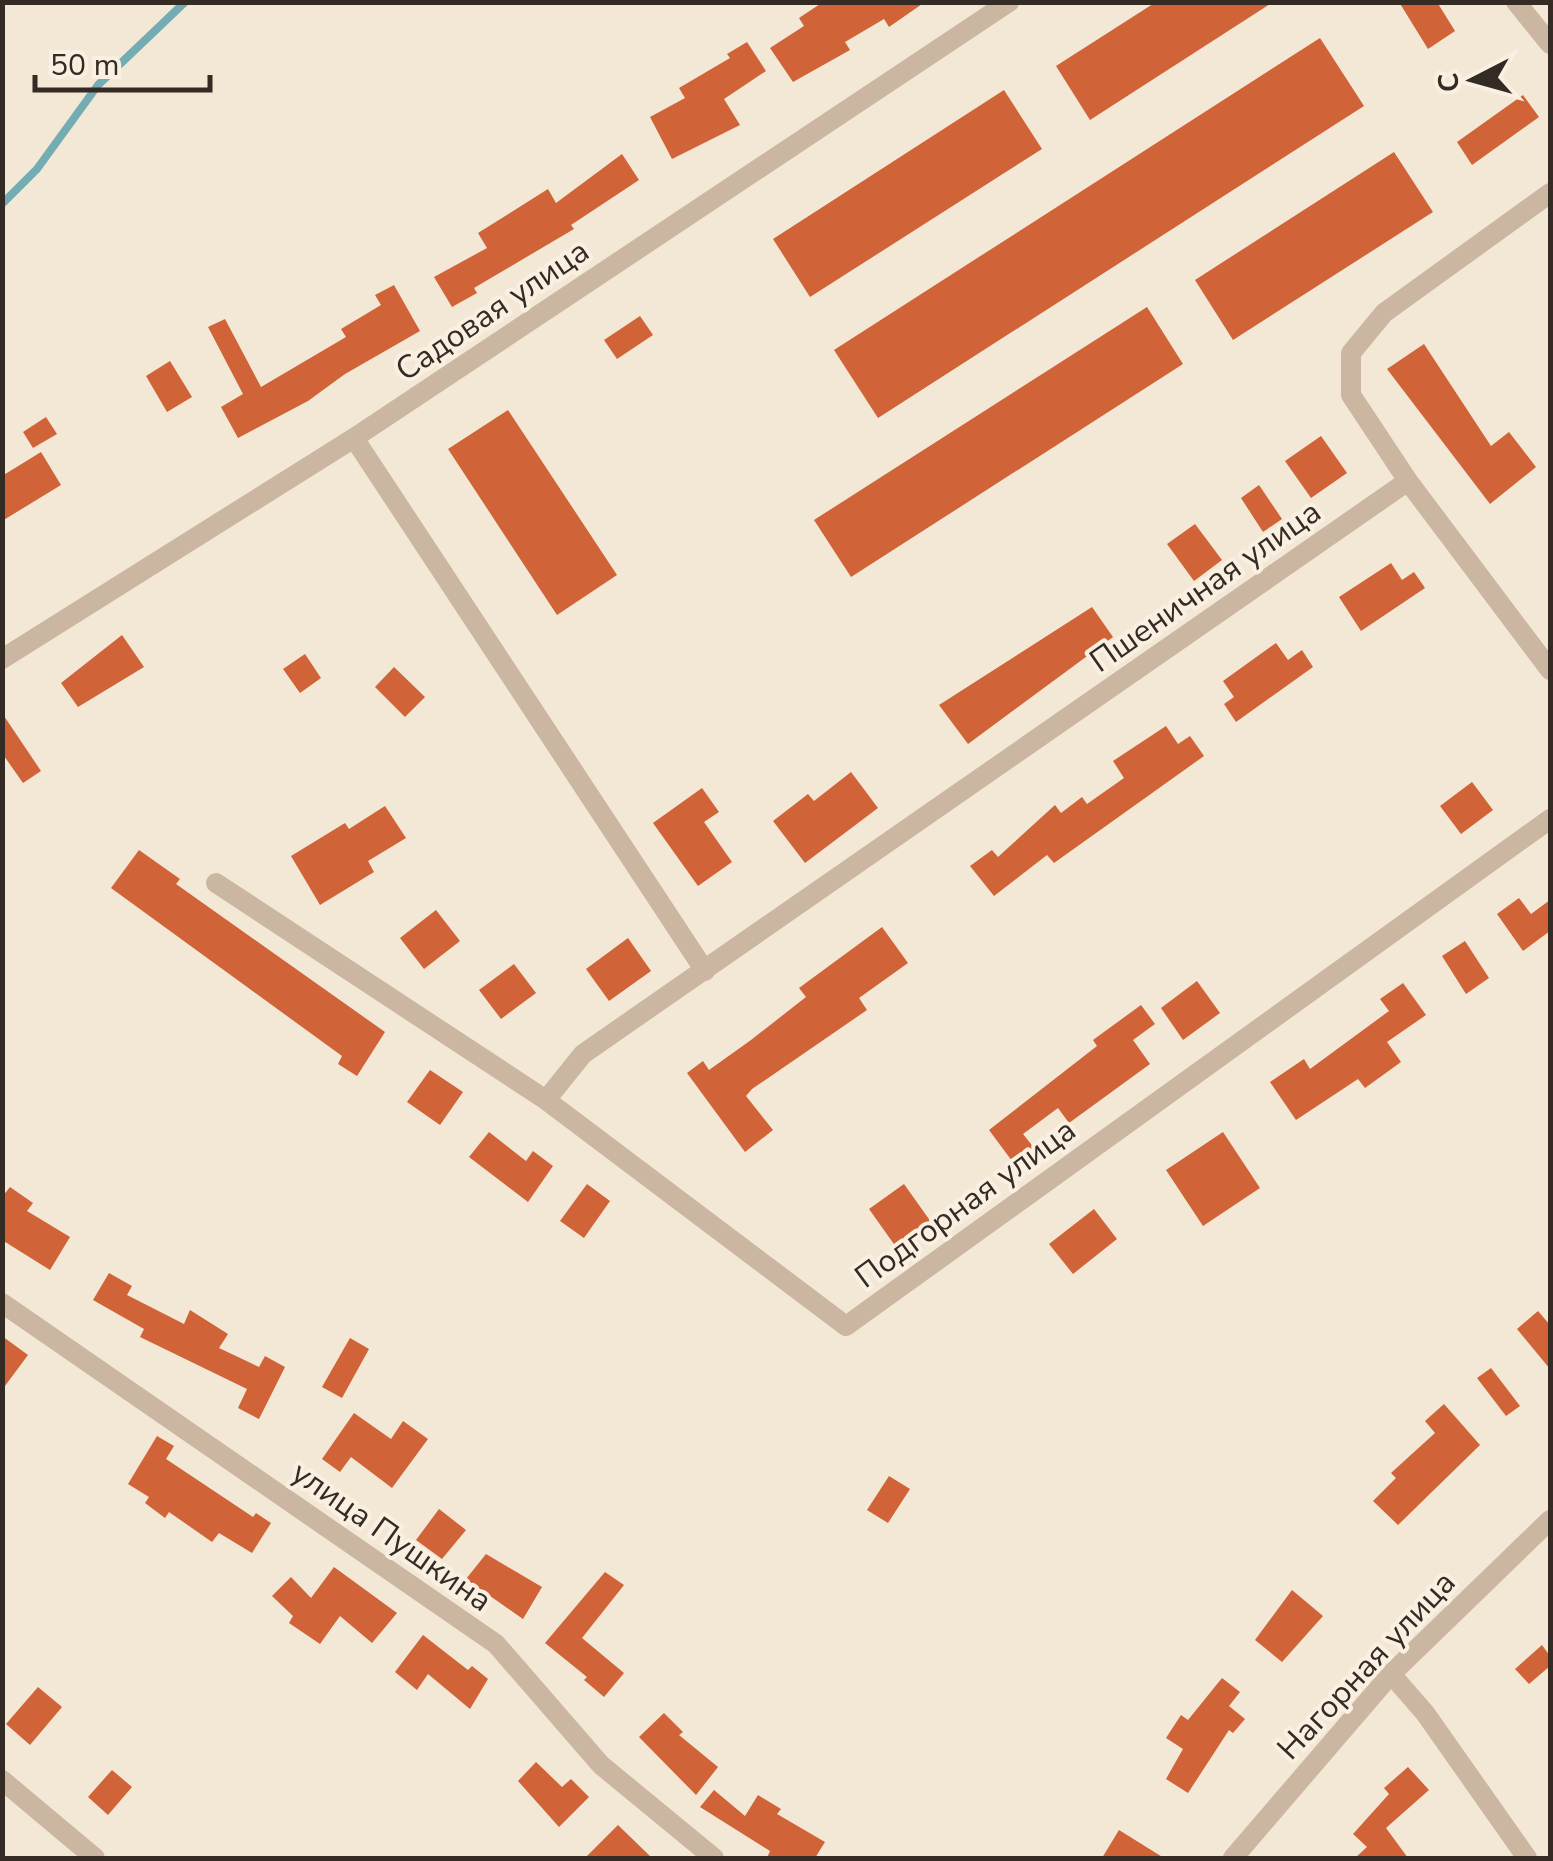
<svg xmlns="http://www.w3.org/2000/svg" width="1553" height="1861" viewBox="0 0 1553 1861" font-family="'Nunito Sans',sans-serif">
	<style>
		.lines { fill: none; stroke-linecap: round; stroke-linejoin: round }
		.stream { stroke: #73acb2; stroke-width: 8 }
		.building { fill: #d06337 }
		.street { stroke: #cbb7a1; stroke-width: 20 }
		.labels { text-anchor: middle; stroke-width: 8; stroke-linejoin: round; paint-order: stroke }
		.street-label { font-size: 32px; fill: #352b25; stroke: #faf0e2 }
	</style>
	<rect width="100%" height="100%" fill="#f3e7d6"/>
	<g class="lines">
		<!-- stream -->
		<path class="stream" d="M2,204l35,-35 61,-84 87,-83"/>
	</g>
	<!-- building -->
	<path class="building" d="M823,2h102l-36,25 -5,-8 -39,23 5,8 -57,32 -23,-34 34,-22 -5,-8z
		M1156,2h117l-183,118 -34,-54z
		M1399,2h38l18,29 -27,18z
		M1320,38l44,68 -486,312 -44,-68z
		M747,42l19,29 -42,28 16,26 -68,34 -22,-42 35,-19 -6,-10 51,-30 -3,-4z
		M1004,90l38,59 -232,148 -37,-58z
		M1523,95l16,22 -67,48 -15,-23z
		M1394,152l39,60 -200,128 -38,-60z
		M622,154l17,26 -68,45 3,4 -100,59 3,5 -25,14 -18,-30 53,-29 -9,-15 70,-44 8,14z
		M394,285l26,46 -75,43 -37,27 -70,37 -17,-31 22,-13 -35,-67 17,-8 36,68 85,-50 -5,-8 40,-24 -6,-10z
		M1147,307l36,57 -332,213 -37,-57z
		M640,316l13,19 -36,24 -13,-19z
		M1424,344l67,102 18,-14 27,35 -46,37 -103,-135z
		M170,361l22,36 -25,15 -21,-36z
		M508,410l109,165 -60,40 -109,-166z
		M46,417l11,17 -24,14 -10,-16z
		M1321,436l26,37 -36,25 -26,-37z
		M41,452l20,33 -59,36v-45z
		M1259,485l23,34 -19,13 -22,-34z
		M1195,524l27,36 -28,21 -27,-37z
		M1391,563l11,17 12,-8 11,16 -64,43 -22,-34z
		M1092,607l21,30 -145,107 -29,-39z
		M122,635l22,32 -66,40 -17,-24z
		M1276,643l12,17 14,-10 11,17 -77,55 -12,-18 10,-7 -11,-16z
		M305,654l16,24 -21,15 -17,-24z
		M394,667l31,30 -20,20 -30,-30z
		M2,713l39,58 -18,12 -21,-30z
		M1166,726l12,18 12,-8 14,20 -150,107 -7,-8 -53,41 -24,-30 22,-16 6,7 57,-52 6,8 21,-16 5,7 37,-26 -11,-17z
		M851,772l27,36 -73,55 -32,-42 35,-27 6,7z
		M1472,782l21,28 -32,24 -21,-28z
		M702,788l17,24 -15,10 28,40 -34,24 -45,-63z
		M385,806l21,32 -38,23 6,11 -54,33 -29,-49 54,-33 4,6z
		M139,850l41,29 -4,5 209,148 -28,44 -19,-12 4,-8 -231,-168z
		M1519,898l12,16 19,-14v31l-27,20 -26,-37z
		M436,910l24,31 -36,28 -24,-31z
		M882,927l26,36 -49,35 8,12 -115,79 -6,7 27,34 -28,22 -58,-79 16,-12 6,9 42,-30 55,-43 -7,-9z
		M628,938l23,33 -42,30 -23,-32z
		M1465,941l24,37 -23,16 -24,-38z
		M514,964l22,29 -35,26 -22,-29z
		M1197,981l23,32 -37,27 -22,-32z
		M1403,983l23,32 -39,27 14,20 -36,26 -7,-9 -62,41 -26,-38 34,-23 6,10 79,-58 -9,-12z
		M1141,1005l14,19 -22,16 17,24 -81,59 -11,-15 -35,26 12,15 -20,16 -26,-35 108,-84 -4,-6z
		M430,1070l33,22 -23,33 -33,-23z
		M489,1132l37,29 7,-10 20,15 -25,36 -59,-45z
		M1223,1132l37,56 -57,38 -37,-56z
		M587,1184l23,17 -26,37 -24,-17z
		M904,1184l27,38 -35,25 -27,-38z
		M10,1187l23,16 -6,8 43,26 -20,33 -48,-30v-43z
		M1094,1209l23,30 -44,35 -24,-30z
		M109,1273l23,13 -5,9 57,29 6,-14 38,24 -9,14 40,19 6,-11 20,11 -26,52 -21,-11 9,-19 -107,-52 4,-8 -51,-29z
		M1538,1311l12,14v44l-33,-40z
		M2,1336l26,19 -26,35z
		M350,1338l19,11 -27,49 -20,-11z
		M1491,1368l29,38 -14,10 -29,-38z
		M1444,1404l36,41 -82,80 -25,-24 23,-23 -5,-5 44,-40 -10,-12z
		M354,1413l37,26 12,-18 25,18 -36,49 -41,-31 -11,15 -18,-13z
		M157,1436l17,10 -8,13 87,58 3,-4 15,10 -19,30 -33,-20 -7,9 -43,-30 -4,6 -20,-15 4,-6 -21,-13z
		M889,1476l21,13 -22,34 -21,-13z
		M439,1509l27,21 -24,29 -26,-19z
		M486,1554l56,33 -19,32 -57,-40z
		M334,1567l63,46 -25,30 -32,-27 -20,28 -31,-21 4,-7 -21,-20 19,-19 20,21z
		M605,1572l19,13 -42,53 42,35 -20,24 -20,-17 3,-3 -42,-34z
		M1292,1590l31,26 -41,46 -27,-22z
		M423,1635l45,35 4,-4 16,13 -18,30 -42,-35 -11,16 -22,-18z
		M1542,1645l8,11v10l-21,18 -14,-15z
		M1222,1678l18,14 -11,14 16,13 -12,14 -4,-3 -41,63 -22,-14 17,-30 -17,-11 15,-23 7,5z
		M38,1687l24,20 -32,38 -24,-21z
		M664,1713l19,19 -4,3 39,32 -22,28 -57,-58z
		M536,1762l26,25 9,-8 18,18 -30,30 -41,-46z
		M1408,1767l21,23 -43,38 22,30h-53l12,-11 -14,-13 36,-40 -5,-6z
		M112,1770l20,17 -24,28 -20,-18z
		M714,1790l31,26 13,-21 23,14 -4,5 48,28 -10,16h-48l3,-7 -70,-44z
		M618,1825l34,33h-67z
		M1119,1830l45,28h-62z"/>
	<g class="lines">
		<!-- street -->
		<path class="street" d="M1516,2l34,42
			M354,438l351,533
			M1408,481l142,189
			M2,659l352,-221 655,-436
			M216,883l330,217 300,226 704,-507
			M546,1100l37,-46 825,-573 -57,-86v-42l33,-40 166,-120
			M2,1303l494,341 105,121 113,93
			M1391,1674l34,39 102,145
			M2,1780l93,78
			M1233,1858l158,-184 159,-154"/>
	</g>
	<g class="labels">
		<!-- street labels -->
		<g class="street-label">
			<text transform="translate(492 310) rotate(-34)" y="11">Садовая улица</text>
			<text transform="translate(1205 586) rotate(-35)" y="11">Пшеничная улица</text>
			<text transform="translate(965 1203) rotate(-36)" y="11">Подгорная улица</text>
			<text transform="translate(392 1536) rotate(35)" y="11">улица Пушкина</text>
			<text transform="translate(1366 1665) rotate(-47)" y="11">Нагорная улица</text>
		</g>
	</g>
	<!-- border -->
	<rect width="1553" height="1861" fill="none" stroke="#352b25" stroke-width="10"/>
	<!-- north arrow -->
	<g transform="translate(1473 80) rotate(264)" stroke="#faf0e2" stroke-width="8" paint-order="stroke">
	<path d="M0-8L18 38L0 25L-18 38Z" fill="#352b25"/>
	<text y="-15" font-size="28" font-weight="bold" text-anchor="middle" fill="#352b25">С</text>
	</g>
	<!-- scale -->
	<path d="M35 75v15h175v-15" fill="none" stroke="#352b25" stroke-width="5"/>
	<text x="50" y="75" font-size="30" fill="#352b25" stroke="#faf0e2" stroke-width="8" paint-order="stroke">50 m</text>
</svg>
